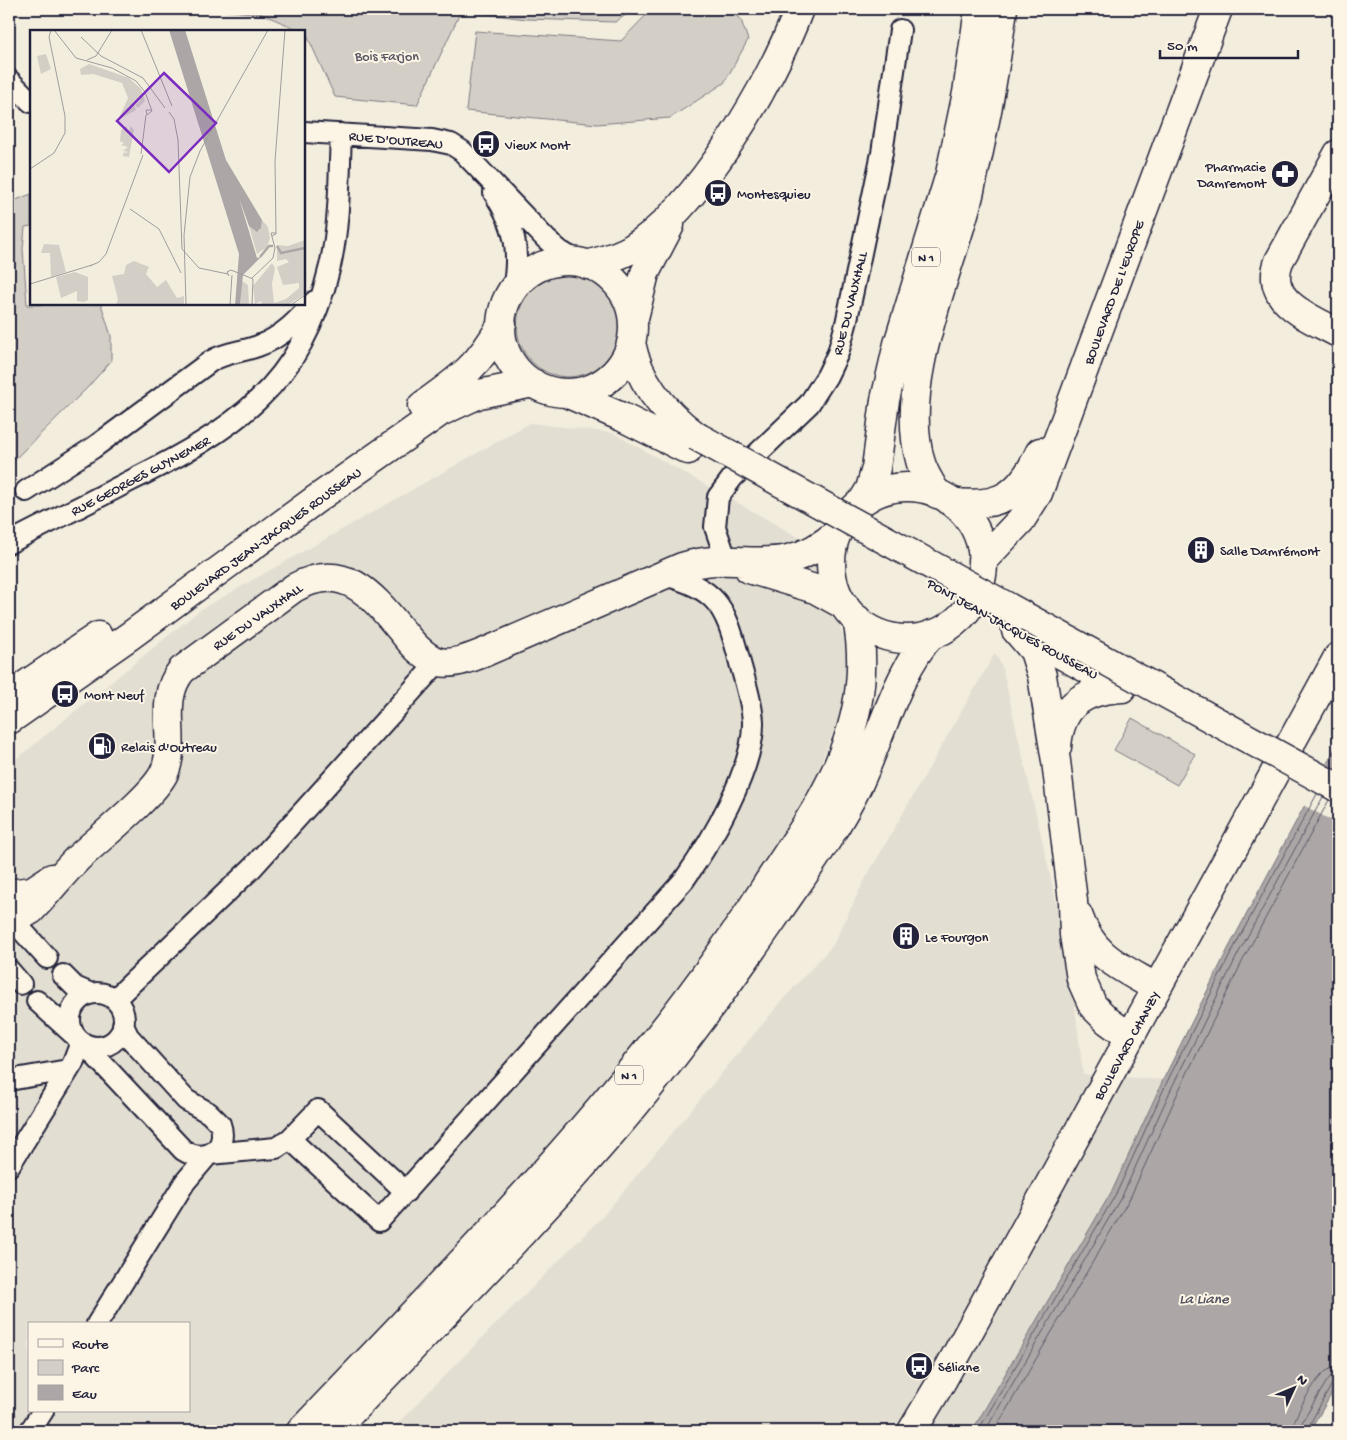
<svg xmlns="http://www.w3.org/2000/svg" width="1347" height="1440" viewBox="0 0 1347 1440" font-family="'Gochi Hand',sans-serif">
	<style>
		.built { fill: #e3ded2; fill-rule: evenodd }
		.green { fill: #d4cfc6; stroke: #7b7880 }
		.water { fill: #aca7a6; stroke: #75727b }
		.pier { fill: #f3edde }
		.lines { fill: none; stroke-linecap: round; stroke-linejoin: round }
		.shore { stroke: #595766; stroke-width: 1 }
		.street-casing { stroke: #22223b; stroke-width: 24 }
		.secondary-casing { stroke: #22223b; stroke-width: 31 }
		.primary-casing { stroke: #22223b; stroke-width: 31 }
		.highway-casing { stroke: #22223b; stroke-width: 31 }
		.street { stroke: #fcf5e5; stroke-width: 20 }
		.secondary { stroke: #fcf5e5; stroke-width: 28 }
		.primary { stroke: #fcf5e5; stroke-width: 28 }
		.highway { stroke: #fcf5e5; stroke-width: 28 }
		.secondary-bridge-casing { stroke: #22223b; stroke-width: 31; stroke-linecap: butt }
		.secondary-bridge { stroke: #fcf5e5; stroke-width: 28 }
		.labels { text-anchor: middle; stroke-width: 4; stroke-linejoin: round; paint-order: stroke }
		.shield { fill: #fcf5e5; stroke: #63616e; stroke-width: 1 }
		.shield-label { font-size: 12px; font-weight: bold; fill: #22223b }
		.park-label { font-size: 14px; fill: #575665; stroke: #fcf5e5 }
		.street-label { font-size: 14px; fill: #22223b; stroke: #fcf5e5 }
		.poi-label { font-size: 14px; fill: #22223b; stroke: #fcf5e5; text-anchor: start }
		.water-label { font-size: 15px; font-style: italic; fill: #525160; stroke: #fcf5e5 }
		.inset-river { fill: none; stroke: #aca7a6; stroke-width: 2.5 }
		.inset-road { fill: none; stroke: #9f9c9d; stroke-width: 1 }
		.view { fill: #7b2cbf; fill-opacity: 0.15; stroke: #7b2cbf; stroke-width: 2.5 }
		.inset-edge { fill: none; stroke: #22223b; stroke-width: 2.5 }
	</style>
	<rect width="100%" height="100%" fill="#f3edde"/>
	<filter id="ink" filterUnits="userSpaceOnUse"><feTurbulence type="fractalNoise" baseFrequency=".02" numOctaves="2"/><feDisplacementMap in="SourceGraphic" scale="10" xChannelSelector="R" yChannelSelector="G"/><feConvolveMatrix kernelMatrix="1 2 1 2 8 2 1 2 1" color-interpolation-filters="sRGB"/></filter>
	<g filter="url(#ink)">
		<!-- built -->
		<path class="built" d="M530,423l83,10 196,110 31,83 11,38 -12,53 -26,66 -42,69 -105,153 -70,87 -78,90 -236,249h-273v-666l191,-155zM29,1324h160v87h-160z
			M995,653l7,14 50,216 22,115 9,76 80,6 -50,109 -141,242h-582l213,-215 182,-219 48,-52 30,-62z"/>
		<!-- green -->
		<path class="green" d="M209,9h426l-20,13 -88,-3 -66,-8 -44,94 -82,-8 -29,-64 -44,-19z
			M652,9h76l13,11 7,20 -24,43 -54,35 -73,6 -131,-13 9,-80 146,10z
			M31,194v32l-6,1 -2,22 4,56 74,-1 10,32v25l-24,27 -78,77v-262z
			M517 326a51 51 0 1 1 102 0a51 51 0 1 1-102 0Z
			M1132,718l63,36 -18,31 -63,-35z"/>
		<!-- water -->
		<path class="water" d="M1338,743v640l-28,48h-338l141,-242 50,-109 65,-131z"/>
		<!-- pier -->
		<path class="pier" d="M1325,763l13,8v53l-35,-19z"/>
		<g class="lines">
			<!-- shore -->
			<path class="shore" d="M978,1431l139,-239 50,-110 65,-131 85,-157
				M985,1431l138,-237 50,-109 65,-131 85,-157
				M994,1431l136,-233 50,-110 64,-130 85,-158
				M1292,1431c0,-12 22,-50 32,-58 4,-4 9,-5 14,-5
				M1299,1431l2,-7 26,-43 4,-5 7,-1
				M1306,1431l26,-47 6,-3"/>
			<defs>
				<path id="street" d="M9,80l22,22
					M304,132l128,8 19,4 11,7 84,88 14,12 20,12
					M494,193c22,34 26,58 19,98
					M26,491l67,-43 118,-87c15,-9 31,-9 47,-15 25,-9 41,-27 57,-45
					M9,543c40,-21 81,-41 121,-62 104,-52 172,-94 200,-215 10,-43 9,-88 11,-132
					M727,562l-12,-35 3,-30 15,-20 76,-73 18,-28 11,-23 8,-29 36,-171 18,-123
					M9,916l38,42
					M9,970l12,14
					M63,975l12,12 14,6
					M70 1020a27 27 0 1 1 54 0a27 27 0 1 1-54 0Z
					M115,999l137,-131 186,-206
					M37,1001l36,33
					M84,1044l99,106c22,15 46,-1 37,-26l-11,-11 -23,-13 -58,-64 -5,-11
					M9,1080l59,-10
					M290,1139l89,82 305,-341c27,-38 70,-111 69,-158 -1,-23 -10,-45 -15,-67 -13,-49 -22,-67 -74,-80
					M210,1154l66,-6 14,-9 28,-29 88,82
					M9,1166l64,-103 8,-21
					M97,1324l88,-142 22,-26
					M30,1431l13,-20"/>
				<path id="secondary" d="M1338,154l-59,107c-15,41 30,56 59,72
					M501 327a66 66 0 1 1 132 0a66 66 0 1 1-132 0Z
					M588,265c14,-5 30,-8 43,-16 68,-41 141,-167 168,-240
					M633,322l12,-49 25,-48
					M631,343c8,40 33,69 65,93
					M566,393l56,24 66,33
					M422,406c39,-28 56,-39 80,-82
					M749,569l66,20 29,16
					M1016,630l18,21 8,25 14,85 17,140 1,34 7,44 12,27 15,15 22,16
					M1022,633l100,55
					M9,696l89,-60
					M9,720l122,-85 184,-135 125,-88 39,-18 54,-11
					M1057,747c3,-41 25,-57 65,-59
					M9,894l23,-3 20,-13
					M1078,915c14,42 43,52 79,73
					M9,919l12,-3 10,-6c16,-16 30,-35 46,-51 21,-20 76,-63 87,-86 15,-33 -8,-72 18,-103l112,-82c53,-30 81,11 112,48 9,11 19,22 33,26 15,3 31,-4 44,-9l199,-86c60,-19 97,16 155,-34
					M912,1431l31,-52 395,-722"/>
				<path id="primary" d="M951,502c48,7 69,-6 89,-50
					M982,561l39,-41 17,-27 180,-484"/>
				<path id="highway" d="M831 563a76 76 0 1 1 152 0a76 76 0 1 1-152 0Z
					M937,494c-7,-11 -14,-22 -17,-34 -22,-80 30,-187 49,-265 15,-62 26,-123 34,-186
					M862,502l8,-13 6,-21 9,-68 13,-56 52,-170 17,-81 12,-84
					M301,1431c164,-173 334,-341 463,-542 28,-44 61,-87 79,-136 17,-43 23,-88 14,-134
					M333,1431c98,-104 200,-205 292,-314 53,-63 101,-130 148,-198 30,-44 63,-88 86,-136 21,-44 40,-116 73,-149"/>
			</defs>
			<!-- street casing -->
			<use href="#street" class="street-casing"/>
			<!-- secondary casing -->
			<use href="#secondary" class="secondary-casing"/>
			<!-- primary casing -->
			<use href="#primary" class="primary-casing"/>
			<!-- highway casing -->
			<use href="#highway" class="highway-casing"/>
			<!-- street -->
			<use href="#street" class="street"/>
			<!-- secondary -->
			<use href="#secondary" class="secondary"/>
			<!-- primary -->
			<use href="#primary" class="primary"/>
			<!-- highway -->
			<use href="#highway" class="highway"/>
			<defs>
				<path id="secondary-bridge" d="M696,436l642,352"/>
			</defs>
			<!-- secondary-bridge casing -->
			<use href="#secondary-bridge" class="secondary-bridge-casing"/>
			<!-- secondary-bridge -->
			<use href="#secondary-bridge" class="secondary-bridge"/>
		</g>
	</g>
	<!-- icons -->
	<defs>
		<symbol id="bus-disc" viewBox="-11 -11 22 22"><circle r="9.5" fill="#22223b" stroke="#fcf5e5"/><path d="M-5-6H5V4H4V6H2V4H-2V6H-4V4H-5ZM-3.5-4V0h7V-4ZM-3.5 1.2v1.5H-2V1.2ZM2 1.2v1.5H3.5V1.2Z" fill="#fff"/></symbol>
		<symbol id="pharmacy-disc" viewBox="-11 -11 22 22"><circle r="9.5" fill="#22223b" stroke="#fcf5e5"/><path d="M-2-6h4v4h4v4h-4v4h-4v-4h-4v-4h4Z" fill="#fff"/></symbol>
		<symbol id="building-disc" viewBox="-11 -11 22 22"><circle r="9.5" fill="#22223b" stroke="#fcf5e5"/><path d="M-4-6H4V6H1V3H-1V6H-4ZM-2.5-4.3h1.7v1.8h-1.7ZM.8-4.3h1.7v1.8H.8ZM-2.5-1h1.7V.8h-1.7ZM.8-1h1.7V.8H.8Z" fill="#fff"/></symbol>
		<symbol id="fuel-disc" viewBox="-11 -11 22 22"><circle r="9.5" fill="#22223b" stroke="#fcf5e5"/><path d="M-5.5-6h7V0h2V4h1.3V-2.5L3-4.5l.8-.8L6-3V5H2.5V1h-1V6h-7ZM-4.2-4.7v3.2H.2V-4.7Z" fill="#fff"/></symbol>
	</defs>
	<g fill-rule="evenodd">
		<use href="#bus-disc" x="470" y="128" width="32" height="32"/>
		<use href="#pharmacy-disc" x="1269" y="158" width="32" height="32"/>
		<use href="#bus-disc" x="702" y="177" width="32" height="32"/>
		<use href="#building-disc" x="1185" y="534" width="32" height="32"/>
		<use href="#bus-disc" x="49" y="678" width="32" height="32"/>
		<use href="#fuel-disc" x="86" y="730" width="32" height="32"/>
		<use href="#building-disc" x="890" y="920" width="32" height="32"/>
		<use href="#bus-disc" x="903" y="1350" width="32" height="32"/>
	</g>
	<g class="labels">
		<!-- shield labels -->
		<g class="shield">
			<rect x="912" y="247.5" width="28" height="19" rx="4"/>
			<rect x="615" y="1065.5" width="28" height="19" rx="4"/>
		</g>
		<g class="shield-label">
			<text x="926" y="261">N 1</text>
			<text x="629" y="1079">N 1</text>
		</g>
		<!-- park labels -->
		<g class="park-label">
			<text x="387" y="60">Bois Farjon</text>
		</g>
		<!-- street labels -->
		<g class="street-label">
			<text transform="translate(396 139) rotate(5)" y="5">RUE D'OUTREAU</text>
			<text transform="translate(1113 292) rotate(-70)" y="5">BOULEVARD DE L'EUROPE</text>
			<text transform="translate(849 303) rotate(-76)" y="5">RUE DU VAUXHALL</text>
			<text transform="translate(140 475) rotate(-28)" y="5">RUE GEORGES GUYNEMER</text>
			<text transform="translate(265 538) rotate(-36)" y="5">BOULEVARD JEAN-JACQUES ROUSSEAU</text>
			<text transform="translate(257 616) rotate(-35)" y="5">RUE DU VAUXHALL</text>
			<text transform="translate(1013 628) rotate(29)" y="5">PONT JEAN-JACQUES ROUSSEAU</text>
			<text transform="translate(1126 1045) rotate(-61)" y="5">BOULEVARD CHANZY</text>
		</g>
		<!-- poi labels -->
		<g class="poi-label">
			<text x="505" y="149">Vieux Mont</text>
			<text x="1266" y="171" text-anchor="end">Pharmacie<tspan x="1266" dy="16">Damremont</tspan></text>
			<text x="737" y="198">Montesquieu</text>
			<text x="1220" y="555">Salle Damrémont</text>
			<text x="84" y="699">Mont Neuf</text>
			<text x="121" y="751">Relais d'Outreau</text>
			<text x="925" y="941">Le Fourgon</text>
			<text x="938" y="1371">Séliane</text>
		</g>
		<!-- water labels -->
		<g class="water-label">
			<text x="1204" y="1303">La Liane</text>
		</g>
	</g>
	<!-- overview -->
	<g transform="translate(30 30)">
		<rect width="275" height="275" fill="#f3edde"/>
		<path d="M16,24l5,15 -10,5 -4,-18zM59,34l40,14 12,11 4,12 -7,7 -3,-3 5,-4v-2l-6,6 2,5 -18,10 10,-22 -6,-15 -29,-9 -12,1 -1,-6zM96,96l3,5 2,-5 3,4 -5,27 -6,-1v-3l6,-1 -6,-1 5,-4 -7,-2 3,-2 -4,-2 1,-11zM232,190l6,7 2,11 -3,9 -10,7 -8,-28 10,5zM275,210v54l-17,11h-26l-1,-4 -6,3 -2,-18 19,-23 3,5 -3,16 2,19 12,-4 13,-11v-5l-16,2 -6,-18 12,-5 -3,-3 -9,2v-16l11,1zM14,214l15,1 7,27 -15,5 -1,-24h-9zM104,231l15,6 -3,7 11,13 9,-7 11,18 7,-2v9h-68l2,-6 -6,-23 12,-2 2,-9zM45,242l13,5v23l-4,2 -7,-1v-10l-16,7 -5,-21zM212,251l6,4 1,20h-9z" fill="#d4cfc6"/>
		<path d="M139,0h16l41,130 36,60 -1,8 -4,4 -8,-6 -10,-28 18,60 4,-1 -18,18 -3,30h-5l4,-51z" fill="#aca7a6"/>
		<path class="inset-river" d="M247,216l4,7 24,-5M230,227l9,-11h4"/>
		<path class="inset-road" d="M24,0l22,28 36,10 24,13 9,11 7,19 -5,4 -1,-5h5M111,0l31,76M51,7l20,19 42,22 22,30M57,30l9,-4 16,-26M139,82l5,7 4,21 4,109 17,19 29,6M111,124l5,-39M0,139l24,-16 11,-20v-17l-16,-79 2,-7M100,179l29,20 22,44M242,206l4,-2 -1,-73 10,-131M60,236l9,-4 7,-8 37,-99M199,246l-2,-4 4,-2 22,9 -1,26M222,248l21,-20 2,-10 -4,-15h5M0,254l62,-19M156,275l-2,-70 6,-58 10,-26 68,-121M200,275l2,-30M261,275l14,-10"/>
		<path class="view" d="M134,43l52,50 -47,49 -52,-51z"/>
		<rect width="275" height="275" class="inset-edge"/>
	</g>
	<!-- margin -->
	<rect width="1347" height="1440" fill="none" stroke="#fcf5e5" stroke-width="30"/>
	<rect x="15" y="15" width="1317" height="1410" fill="none" stroke="#22223b" stroke-width="2" filter="url(#ink)"/>
	<!-- legend -->
	<rect x="28" y="1322" width="162" height="90" fill="#fcf5e5" stroke="#a5a1a1"/>
	<rect x="38" y="1339" width="25" height="8" fill="#fcf5e5" stroke="#a5a1a1"/>
	<text x="72" y="1348" font-size="15" fill="#22223b">Route</text>
	<rect x="38" y="1360" width="25" height="15" fill="#d4cfc6" stroke="#a5a1a1"/>
	<text x="72" y="1372" font-size="15" fill="#22223b">Parc</text>
	<rect x="38" y="1385" width="25" height="15" fill="#aca7a6" stroke="#a5a1a1"/>
	<text x="72" y="1398" font-size="15" fill="#22223b">Eau</text>
	<!-- north arrow -->
	<g transform="translate(1294 1388) rotate(46)" stroke="#fcf5e5" stroke-width="4" paint-order="stroke">
	<path d="M0-4L9 19L0 12L-9 19Z" fill="#22223b"/>
	<text y="-8" font-size="14" font-weight="bold" text-anchor="middle" fill="#22223b">N</text>
	</g>
	<!-- scale -->
	<path d="M1160 50v8h138v-8" fill="none" stroke="#22223b" stroke-width="2.5"/>
	<text x="1167" y="50" font-size="15" fill="#22223b" stroke="#fcf5e5" stroke-width="4" paint-order="stroke">50 m</text>
</svg>
